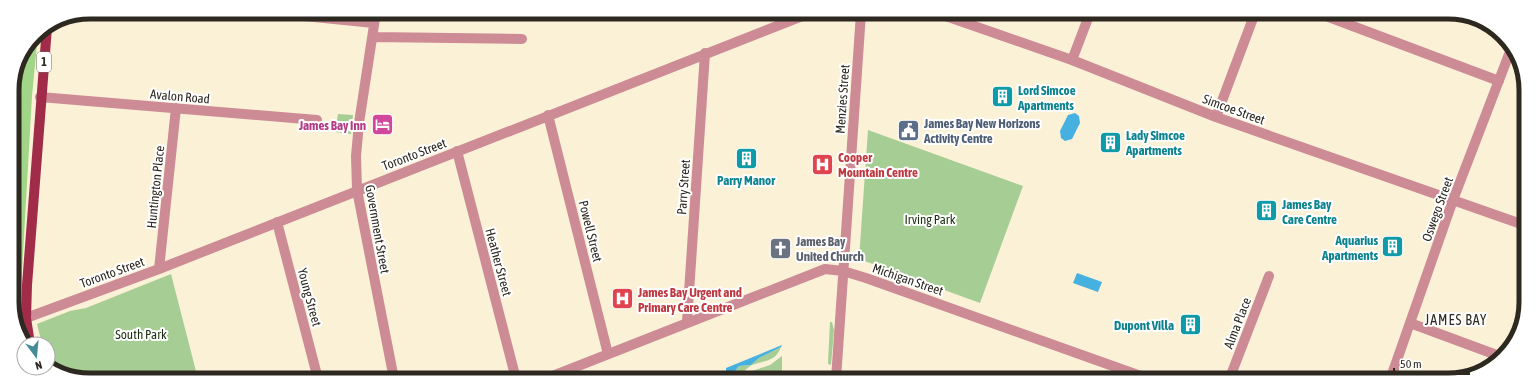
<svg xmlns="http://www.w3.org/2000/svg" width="1538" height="392" viewBox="0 0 1538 392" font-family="'Asap Condensed',sans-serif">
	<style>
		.green { fill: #a6cd94 }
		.forest { fill: #a1d587 }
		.water { fill: #46b0e1 }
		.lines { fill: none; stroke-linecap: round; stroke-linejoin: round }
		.minor { stroke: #cd8b95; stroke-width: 10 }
		.major { stroke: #a02c4a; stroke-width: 10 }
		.labels { text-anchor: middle; stroke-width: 4; stroke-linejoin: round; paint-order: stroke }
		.shield { fill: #fff; stroke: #6c6963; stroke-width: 1 }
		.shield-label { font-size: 12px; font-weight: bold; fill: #2d2920 }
		.culture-label { font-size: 13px; font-weight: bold; fill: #0d838f; stroke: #fff; text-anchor: start }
		.street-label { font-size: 13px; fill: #2d2920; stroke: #fff }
		.service-label { font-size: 13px; font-weight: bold; fill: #4e5e75; stroke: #fff; text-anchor: start }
		.hotel-label { font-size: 13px; font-weight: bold; fill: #b23c85; stroke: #fff; text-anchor: end }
		.health-label { font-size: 13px; font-weight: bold; fill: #be3a42; stroke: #fff; text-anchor: start }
		.park-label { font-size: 13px; fill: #1b3010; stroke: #fff }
		.worship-label { font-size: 13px; font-weight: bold; fill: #5b616d; stroke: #fff; text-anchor: start }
		.neighbourhood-label { font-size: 14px; letter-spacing: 1px; fill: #2d2920; stroke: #fff }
		.rim { fill: none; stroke: #2d2920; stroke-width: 5 }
	</style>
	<rect width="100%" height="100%" fill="#fbf1d7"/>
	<!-- green -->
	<path class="green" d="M338,114l15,1 -2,19 -16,-2z
		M868,130l155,56 -43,117 -121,-44z
		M171,274l27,105 -124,-1 -26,-14v-20h-6l-5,-20 33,-13 16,-3z
		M830,322h2l2,8 -3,35 -3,-1z
		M781,347c-6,16 -18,13 -29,18 -6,3 -11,10 -15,14h-4l2,-8 4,-5 12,-1 8,-7z
		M782,356v18l-12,5h-27l6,-7 21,-7z"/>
	<!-- forest -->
	<path class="forest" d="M38,33l-6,63 -13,228 2,7 -7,-13 -2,-233 6,-25z"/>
	<!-- water -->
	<path class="water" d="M1075,113l4,3 1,7 -8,16 -7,2 -4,-3 -1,-7 8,-16z
		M1077,273l25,9 -4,10 -25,-9z
		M782,345l-1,2 -22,11 -8,7 -12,1 -4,5 -2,8h-7v-11z"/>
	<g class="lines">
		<!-- minor -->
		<path class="minor" d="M264,12l110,11
			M376,12l-17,111 -3,33 1,34 37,189
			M937,13l135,47 144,57 308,108
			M1318,13l181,68
			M373,37l149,2
			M1072,60l18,-47
			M40,97l277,23
			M548,115l60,239
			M1216,117l39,-104
			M457,151l59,228
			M277,222l41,157
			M159,269l17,-161
			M26,318l133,-49 651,-256
			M687,322l18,-269
			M1410,323l92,34
			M545,379l280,-110 18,2 23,7 286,102
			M836,379l25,-366
			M1229,380l40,-104
			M1390,380l63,-180 58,-151"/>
		<!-- major -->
		<path class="major" d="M30,344l-4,-26 1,-33 20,-258"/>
	</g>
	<!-- icons -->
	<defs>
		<symbol id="building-square" viewBox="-11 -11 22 22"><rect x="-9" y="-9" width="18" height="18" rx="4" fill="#0f9aa8" stroke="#fff"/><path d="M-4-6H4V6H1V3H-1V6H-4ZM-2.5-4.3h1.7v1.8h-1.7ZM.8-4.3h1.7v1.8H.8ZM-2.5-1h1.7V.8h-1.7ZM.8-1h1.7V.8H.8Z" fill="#fff"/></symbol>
		<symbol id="hotel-square" viewBox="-11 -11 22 22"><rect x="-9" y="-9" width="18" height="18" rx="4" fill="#d1479c" stroke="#fff"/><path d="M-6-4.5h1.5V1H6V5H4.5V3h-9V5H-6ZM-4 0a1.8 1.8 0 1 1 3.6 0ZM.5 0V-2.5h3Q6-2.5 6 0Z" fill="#fff"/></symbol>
		<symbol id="civic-square" viewBox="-11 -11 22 22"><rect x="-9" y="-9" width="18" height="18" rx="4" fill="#5c6f8a" stroke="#fff"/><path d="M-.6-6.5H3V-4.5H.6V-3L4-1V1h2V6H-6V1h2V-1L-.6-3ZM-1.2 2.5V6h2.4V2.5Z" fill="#fff"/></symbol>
		<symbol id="hospital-square" viewBox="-11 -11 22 22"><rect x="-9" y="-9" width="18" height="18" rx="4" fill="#e0444e" stroke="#fff"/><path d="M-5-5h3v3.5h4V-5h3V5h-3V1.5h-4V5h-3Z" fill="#fff"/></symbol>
		<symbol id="church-square" viewBox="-11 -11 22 22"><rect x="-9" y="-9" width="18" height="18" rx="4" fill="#6b7280" stroke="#fff"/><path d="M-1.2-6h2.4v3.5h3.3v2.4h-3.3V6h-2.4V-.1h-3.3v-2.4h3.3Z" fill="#fff"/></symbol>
	</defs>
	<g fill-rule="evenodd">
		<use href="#building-square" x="990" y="84" width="25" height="25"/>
		<use href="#hotel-square" x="370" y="112" width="25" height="25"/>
		<use href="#civic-square" x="896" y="118" width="25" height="25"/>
		<use href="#building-square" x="1098" y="130" width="25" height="25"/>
		<use href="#building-square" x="734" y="146" width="25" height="25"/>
		<use href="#hospital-square" x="810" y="152" width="25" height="25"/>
		<use href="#building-square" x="1254" y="198" width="25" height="25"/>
		<use href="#building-square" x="1380" y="234" width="25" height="25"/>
		<use href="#church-square" x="768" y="236" width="25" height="25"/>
		<use href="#hospital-square" x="610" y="286" width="25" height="25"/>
		<use href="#building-square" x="1178" y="312" width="25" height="25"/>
	</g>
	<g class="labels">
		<!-- shield labels -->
		<rect class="shield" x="37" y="52" width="14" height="20" rx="3"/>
		<g class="shield-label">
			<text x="44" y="66">1</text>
		</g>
		<!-- culture labels -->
		<g class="culture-label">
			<text x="1018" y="95">Lord Simcoe<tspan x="1018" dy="15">Apartments</tspan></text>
			<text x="1126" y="140">Lady Simcoe<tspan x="1126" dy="15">Apartments</tspan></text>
			<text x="746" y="185" text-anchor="middle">Parry Manor</text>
			<text x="1282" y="209">James Bay<tspan x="1282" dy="15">Care Centre</tspan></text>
			<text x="1378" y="245" text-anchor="end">Aquarius<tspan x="1378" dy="15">Apartments</tspan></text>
			<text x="1174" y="330" text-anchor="end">Dupont Villa</text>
		</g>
		<!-- street labels -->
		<g class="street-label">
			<text transform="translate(180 96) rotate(5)" y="5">Avalon Road</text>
			<text transform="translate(842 99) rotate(-86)" y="5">Menzies Street</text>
			<text transform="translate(1234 109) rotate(20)" y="5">Simcoe Street</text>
			<text transform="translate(414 154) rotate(-21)" y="5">Toronto Street</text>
			<text transform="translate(155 187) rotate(-84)" y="5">Huntington Place</text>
			<text transform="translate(683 187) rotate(-86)" y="5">Parry Street</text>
			<text transform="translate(1437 209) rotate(-70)" y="5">Oswego Street</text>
			<text transform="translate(378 229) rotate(80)" y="5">Government Street</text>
			<text transform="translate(591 231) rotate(76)" y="5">Powell Street</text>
			<text transform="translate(499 262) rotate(75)" y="5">Heather Street</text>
			<text transform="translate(112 272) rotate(-20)" y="5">Toronto Street</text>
			<text transform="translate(908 279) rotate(19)" y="5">Michigan Street</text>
			<text transform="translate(310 297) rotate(75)" y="5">Young Street</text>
			<text transform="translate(1237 323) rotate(-69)" y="5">Alma Place</text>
		</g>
		<!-- service labels -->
		<g class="service-label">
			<text x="924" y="128">James Bay New Horizons<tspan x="924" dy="15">Activity Centre</tspan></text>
		</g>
		<!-- hotel labels -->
		<g class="hotel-label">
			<text x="366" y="130">James Bay Inn</text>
		</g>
		<!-- health labels -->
		<g class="health-label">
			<text x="838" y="162">Cooper<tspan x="838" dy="15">Mountain Centre</tspan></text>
			<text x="638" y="297">James Bay Urgent and<tspan x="638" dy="15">Primary Care Centre</tspan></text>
		</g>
		<!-- park labels -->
		<g class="park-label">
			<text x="930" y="224">Irving Park</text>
			<text x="141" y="339">South Park</text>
		</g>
		<!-- worship labels -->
		<g class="worship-label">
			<text x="796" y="246">James Bay<tspan x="796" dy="15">United Church</tspan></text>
		</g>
		<!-- neighbourhood labels -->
		<g class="neighbourhood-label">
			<text x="1456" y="325">JAMES BAY</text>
		</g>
	</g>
	<!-- crop -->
	<path d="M0 0H1538V392H0ZM90 19H1448A71 71 0 0 1 1519 90V302A71 71 0 0 1 1448 373H90A71 71 0 0 1 19 302V90A71 71 0 0 1 90 19Z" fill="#fff" fill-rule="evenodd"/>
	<path class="rim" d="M90 19H1448A71 71 0 0 1 1519 90V302A71 71 0 0 1 1448 373H90A71 71 0 0 1 19 302V90A71 71 0 0 1 90 19Z"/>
	<!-- north arrow -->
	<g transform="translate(36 356) rotate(164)"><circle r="19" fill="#ffffff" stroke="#aba9a6"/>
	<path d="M0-3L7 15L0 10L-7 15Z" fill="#468b98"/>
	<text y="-6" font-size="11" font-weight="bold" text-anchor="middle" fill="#2d2920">N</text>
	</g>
	<!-- scale -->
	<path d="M1394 368v6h75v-6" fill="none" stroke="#2d2920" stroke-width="2"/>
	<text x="1400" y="368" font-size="12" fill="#2d2920" stroke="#ffffff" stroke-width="3" paint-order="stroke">50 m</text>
</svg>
